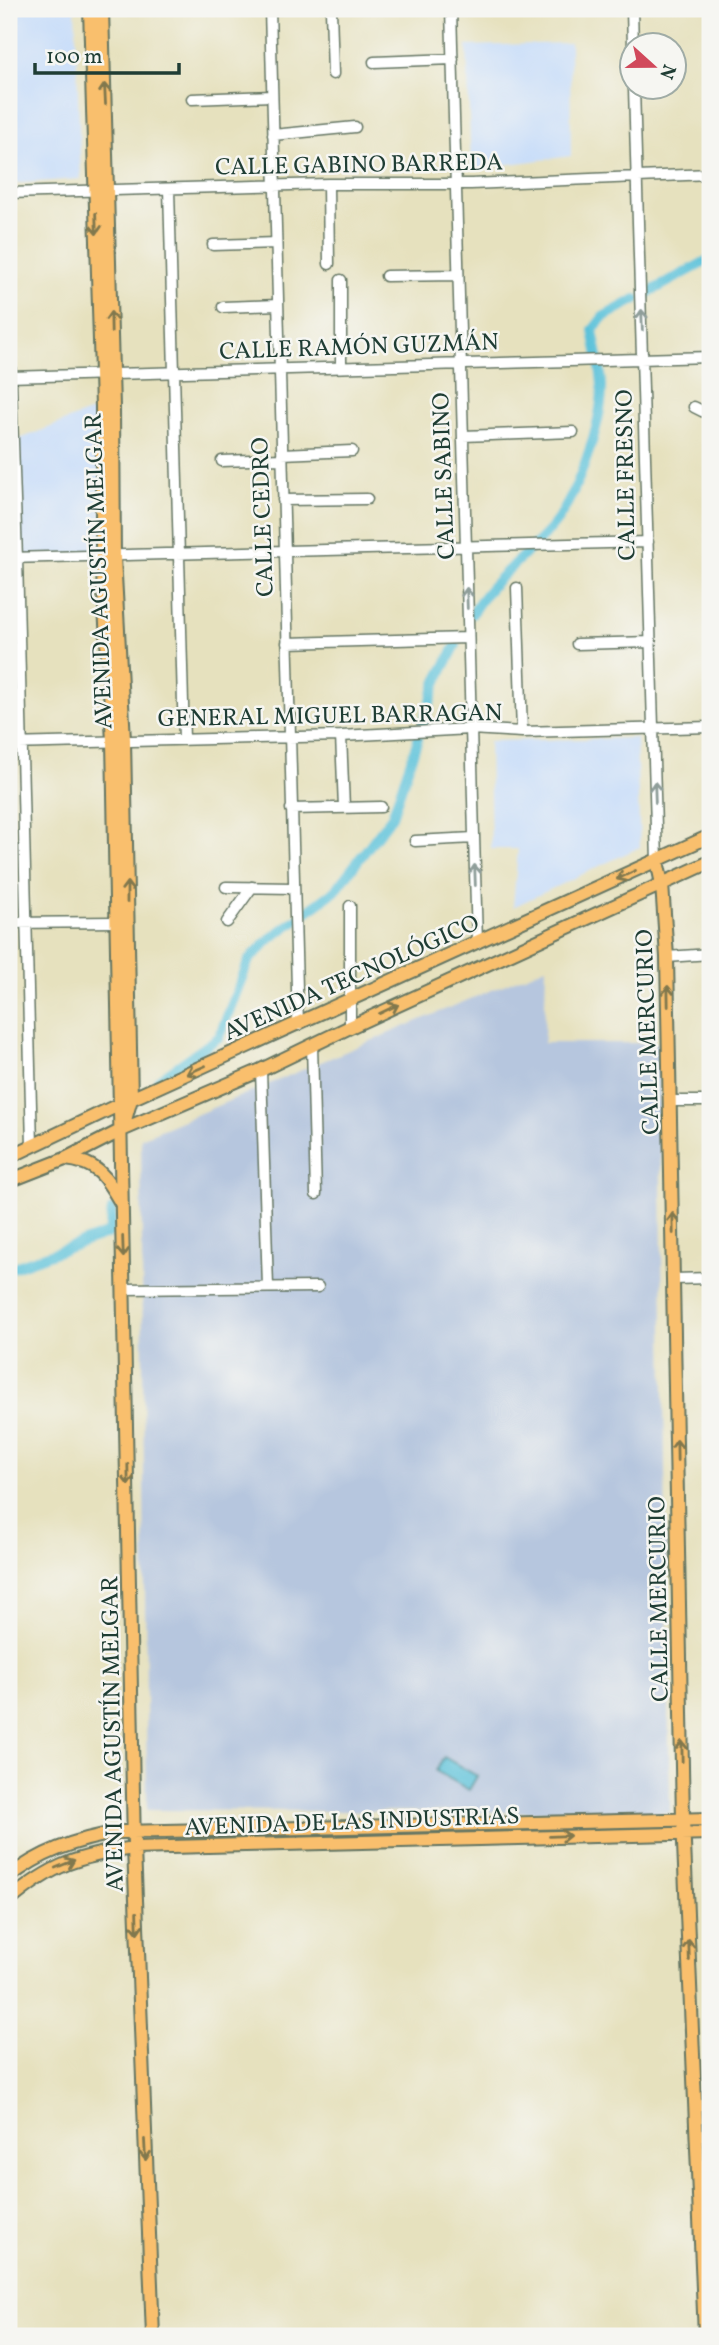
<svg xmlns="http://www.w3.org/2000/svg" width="719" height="2345" viewBox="0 0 719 2345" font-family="Vollkorn,serif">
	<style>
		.built { fill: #c8ddf9 }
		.industrial { fill: #b6c6de }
		.water { fill: #5dc2da; stroke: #3e8087; stroke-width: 2 }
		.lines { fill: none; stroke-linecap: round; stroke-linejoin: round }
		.canal { stroke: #5dc2da; stroke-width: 10 }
		.minor-casing { stroke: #657664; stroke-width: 13 }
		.major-casing { stroke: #657664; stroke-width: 16 }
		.minor { stroke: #fff; stroke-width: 10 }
		.major { stroke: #f9bf6d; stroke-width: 12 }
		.oneway { stroke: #81784e }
		.oneway2 { stroke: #8f9e9a }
		.labels { text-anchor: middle; stroke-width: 5; stroke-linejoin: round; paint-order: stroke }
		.street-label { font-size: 24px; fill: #1f3d34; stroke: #f6f6f2 }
	</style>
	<rect width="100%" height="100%" fill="#f6f6f2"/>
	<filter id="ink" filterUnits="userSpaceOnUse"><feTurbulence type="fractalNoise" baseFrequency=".0143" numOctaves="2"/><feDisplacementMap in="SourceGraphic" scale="14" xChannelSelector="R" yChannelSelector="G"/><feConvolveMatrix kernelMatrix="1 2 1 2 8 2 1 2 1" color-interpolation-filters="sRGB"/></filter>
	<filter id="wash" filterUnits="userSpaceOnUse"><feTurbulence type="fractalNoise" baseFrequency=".00686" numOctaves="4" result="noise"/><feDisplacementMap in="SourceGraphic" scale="28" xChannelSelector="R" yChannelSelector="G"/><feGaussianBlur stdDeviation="1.57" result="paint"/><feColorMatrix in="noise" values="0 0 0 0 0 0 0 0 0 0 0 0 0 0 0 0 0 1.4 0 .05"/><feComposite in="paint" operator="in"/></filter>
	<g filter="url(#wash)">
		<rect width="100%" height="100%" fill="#e6e1be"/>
		<!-- built -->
		<path class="built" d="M9,9h66l6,170 -72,5z
			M570,43l1,113 -100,13 -4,-123z
			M102,407v150l-85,1 -5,-116z
			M636,738l4,109 -127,60 5,-58h-27l-2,-108z"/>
		<!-- industrial -->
		<path class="industrial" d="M546,967l-2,76h115l11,770 -523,-3 -6,-672z"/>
		<!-- water -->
		<path class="water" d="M444,1757l33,19 -8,14 -33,-19z"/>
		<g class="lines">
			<!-- canal -->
			<path class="canal" d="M646,294l64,-35
				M472,614c17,-32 54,-58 79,-86 24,-27 51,-104 51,-140 0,-19 -6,-39 -9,-58l10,-13 33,-18
				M423,724l14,-43 19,-36
				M158,1080l61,-43 30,-77 22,-22 64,-47 57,-75 26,-77
				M9,1269l100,-36 3,-23"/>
		</g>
	</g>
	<g filter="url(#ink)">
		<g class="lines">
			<defs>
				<path id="minor" d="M270,9l28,1016
					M331,9l2,65
					M451,9l26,934
					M632,9l1,37
					M374,62l79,-3
					M634,88l23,773
					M192,99l80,-3
					M273,135l82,-8
					M328,184l1,80
					M169,189l15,551
					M9,193l319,-9h143l239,-10
					M213,245l63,-2
					M386,276l72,-1
					M341,280v87
					M223,307l55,-2
					M9,326l8,232 15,588
					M9,377l701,-20
					M694,407l10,5h6
					M463,436l110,-4
					M282,454l70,-3
					M222,461l60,-2
					M283,500l84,-1
					M9,558l639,-16
					M517,588l5,144
					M287,643l181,-5
					M577,644l74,-2
					M341,736l3,71
					M9,744l332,-8 129,-7 52,3 188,-5
					M291,809l90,-2
					M415,841l59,-3
					M226,887l67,1
					M350,906v121
					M227,922l25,-35
					M9,923l106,-1
					M667,957l43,-3
					M312,1045l4,149
					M261,1070l7,217
					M671,1101h39
					M674,1279l36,-1
					M124,1289l194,-2"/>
				<path id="major" d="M90,9l12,398v150l11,184 21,1107 19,488
					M102,9l11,398 1,150 10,183 7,359 -6,21
					M657,861l5,23 5,73 16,863 22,516
					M9,1157l122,-58 579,-263
					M65,1159c33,3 41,18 56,44
					M9,1181l56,-22 57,-29 139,-60 89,-43 360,-165
					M9,1877c32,-26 72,-39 112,-45l589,-13
					M9,1901c43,-37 70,-45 125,-53l576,-15"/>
			</defs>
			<!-- minor casing -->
			<use href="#minor" class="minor-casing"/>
			<!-- major casing -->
			<use href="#major" class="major-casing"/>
			<!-- minor -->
			<use href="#minor" class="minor"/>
			<!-- major -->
			<use href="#major" class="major"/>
		</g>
		<!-- one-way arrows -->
		<defs><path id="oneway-shaft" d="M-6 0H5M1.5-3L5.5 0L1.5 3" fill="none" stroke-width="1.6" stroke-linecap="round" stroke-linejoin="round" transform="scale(1.75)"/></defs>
		<g class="oneway">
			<use href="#oneway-shaft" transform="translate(105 94) rotate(-93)"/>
			<use href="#oneway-shaft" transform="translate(96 224) rotate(88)"/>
			<use href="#oneway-shaft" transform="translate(111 322) rotate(-91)"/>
			<use href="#oneway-shaft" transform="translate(626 875) rotate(155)"/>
			<use href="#oneway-shaft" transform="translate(127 892) rotate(-90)"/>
			<use href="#oneway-shaft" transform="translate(668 996) rotate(-91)"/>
			<use href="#oneway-shaft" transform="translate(389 1009) rotate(-25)"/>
			<use href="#oneway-shaft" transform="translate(196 1070) rotate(156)"/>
			<use href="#oneway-shaft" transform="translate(673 1223) rotate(-91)"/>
			<use href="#oneway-shaft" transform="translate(123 1247) rotate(88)"/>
			<use href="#oneway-shaft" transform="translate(677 1450) rotate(-91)"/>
			<use href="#oneway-shaft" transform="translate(128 1475) rotate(89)"/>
			<use href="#oneway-shaft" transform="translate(682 1751) rotate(-91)"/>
			<use href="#oneway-shaft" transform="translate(560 1836) rotate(-2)"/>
			<use href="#oneway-shaft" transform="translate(65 1864) rotate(-22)"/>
			<use href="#oneway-shaft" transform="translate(137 1923) rotate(88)"/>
			<use href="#oneway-shaft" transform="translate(689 1950) rotate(-92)"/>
			<use href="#oneway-shaft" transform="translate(145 2150) rotate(87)"/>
		</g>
		<g class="oneway2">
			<use href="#oneway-shaft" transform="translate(642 320) rotate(-92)"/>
			<use href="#oneway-shaft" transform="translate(467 598) rotate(-92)"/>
			<use href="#oneway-shaft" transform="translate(655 792) rotate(-92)"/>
			<use href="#oneway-shaft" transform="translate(475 875) rotate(-92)"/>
		</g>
	</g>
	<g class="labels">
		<!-- street labels -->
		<g class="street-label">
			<text transform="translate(359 164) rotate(-1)" y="8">CALLE GABINO BARREDA</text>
			<text transform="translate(359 346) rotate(-2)" y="8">CALLE RAMÓN GUZMÁN</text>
			<text transform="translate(625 475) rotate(-91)" y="8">CALLE FRESNO</text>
			<text transform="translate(443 476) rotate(-92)" y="8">CALLE SABINO</text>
			<text transform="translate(262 517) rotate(-92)" y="8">CALLE CEDRO</text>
			<text transform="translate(98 571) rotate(-92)" y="8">AVENIDA AGUSTÍN MELGAR</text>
			<text transform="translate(330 715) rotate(-1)" y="8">GENERAL MIGUEL BARRAGAN</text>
			<text transform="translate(351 977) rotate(-24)" y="8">AVENIDA TECNOLÓGICO</text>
			<text transform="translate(647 1032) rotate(-92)" y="8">CALLE MERCURIO</text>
			<text transform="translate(658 1599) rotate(-91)" y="8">CALLE MERCURIO</text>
			<text transform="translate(112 1734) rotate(-91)" y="8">AVENIDA AGUSTÍN MELGAR</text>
			<text transform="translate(352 1821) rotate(-2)" y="8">AVENIDA DE LAS INDUSTRIAS</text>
		</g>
	</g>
	<!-- margin -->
	<rect width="719" height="2345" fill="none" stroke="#f6f6f2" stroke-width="35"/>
	<!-- north arrow -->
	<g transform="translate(653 66) rotate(111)"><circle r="33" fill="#f6f6f2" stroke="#a0aca6" stroke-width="2"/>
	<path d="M0-5L12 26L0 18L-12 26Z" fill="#d1495b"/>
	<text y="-10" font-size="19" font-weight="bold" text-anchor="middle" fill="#1f3d34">N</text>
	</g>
	<!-- scale -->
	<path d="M35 63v10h144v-10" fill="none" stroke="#1f3d34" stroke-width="3.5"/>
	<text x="46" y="63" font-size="21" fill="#1f3d34" stroke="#f6f6f2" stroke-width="5" paint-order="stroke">100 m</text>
</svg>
